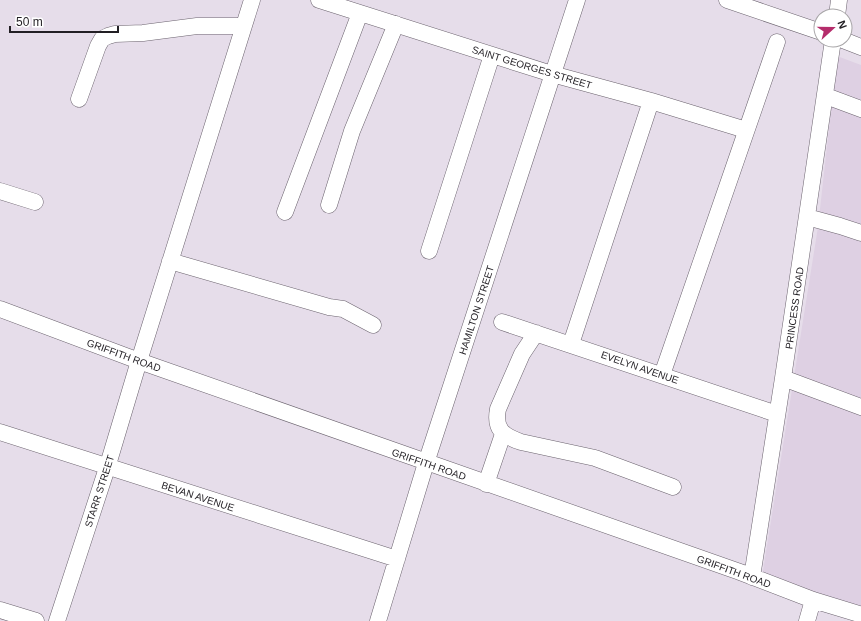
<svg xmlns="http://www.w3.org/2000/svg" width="861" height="621" viewBox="0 0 861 621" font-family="Arial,sans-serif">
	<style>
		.built { fill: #ded0e3 }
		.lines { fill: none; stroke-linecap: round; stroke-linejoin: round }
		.minor-casing { stroke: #6b636e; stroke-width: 17 }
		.minor { stroke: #fff; stroke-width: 16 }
		.labels { text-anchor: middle; stroke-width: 4; stroke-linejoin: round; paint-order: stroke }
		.street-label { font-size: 10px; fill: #221f24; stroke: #fff }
	</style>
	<rect width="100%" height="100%" fill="#e6ddea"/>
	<!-- built -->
	<path class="built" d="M837,56l24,9v555l-99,-43 56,-350z"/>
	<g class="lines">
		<defs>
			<path id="minor" d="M319,0l233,74 99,27 95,29
				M727,0l94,32
				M837,16l2,-16
				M843,40l18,7
				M826,96l35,13
				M79,99l19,-53 4,-7 6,-3 7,-2 28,-1 54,-7h47
				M0,191l35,11
				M329,205l23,-74 44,-107
				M285,212l75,-199
				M807,217l33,9 21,7
				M429,251l63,-196
				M170,261l159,46 14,2 30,16
				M0,309l139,52 601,211 73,28 46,14
				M502,322l275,92
				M536,333l-14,21 -24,55c-4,20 5,27 23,33l74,16 78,29
				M571,344l80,-243
				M662,375l115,-333
				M783,378l78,29
				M0,432l397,127
				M486,484l17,-50
				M752,577l31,-199 50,-338
				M0,610l36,11
				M57,621l50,-153 32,-107 113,-361
				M378,621l48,-158 151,-463
				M807,621l6,-21"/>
		</defs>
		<!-- minor casing -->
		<use href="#minor" class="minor-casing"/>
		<!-- minor -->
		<use href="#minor" class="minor"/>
	</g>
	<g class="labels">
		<!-- street labels -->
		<g class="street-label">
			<text transform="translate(532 67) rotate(17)" y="4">SAINT GEORGES STREET</text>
			<text transform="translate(794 308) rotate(-82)" y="4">PRINCESS ROAD</text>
			<text transform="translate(476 310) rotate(-72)" y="4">HAMILTON STREET</text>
			<text transform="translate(124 355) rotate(20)" y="4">GRIFFITH ROAD</text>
			<text transform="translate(640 367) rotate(19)" y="4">EVELYN AVENUE</text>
			<text transform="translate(429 464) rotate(19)" y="4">GRIFFITH ROAD</text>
			<text transform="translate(99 491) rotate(-72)" y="4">STARR STREET</text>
			<text transform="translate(198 496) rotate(18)" y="4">BEVAN AVENUE</text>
			<text transform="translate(734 571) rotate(20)" y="4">GRIFFITH ROAD</text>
		</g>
	</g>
	<!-- north arrow -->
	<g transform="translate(833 28) rotate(69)"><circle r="19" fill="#ffffff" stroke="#a7a5a7"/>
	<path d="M0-3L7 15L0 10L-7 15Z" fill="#b52c6b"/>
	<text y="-6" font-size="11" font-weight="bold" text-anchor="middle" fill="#221f24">N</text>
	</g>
	<!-- scale -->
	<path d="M10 26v6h108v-6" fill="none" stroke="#221f24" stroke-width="2"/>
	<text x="16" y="26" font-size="12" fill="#221f24" stroke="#ffffff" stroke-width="3" paint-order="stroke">50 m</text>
</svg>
